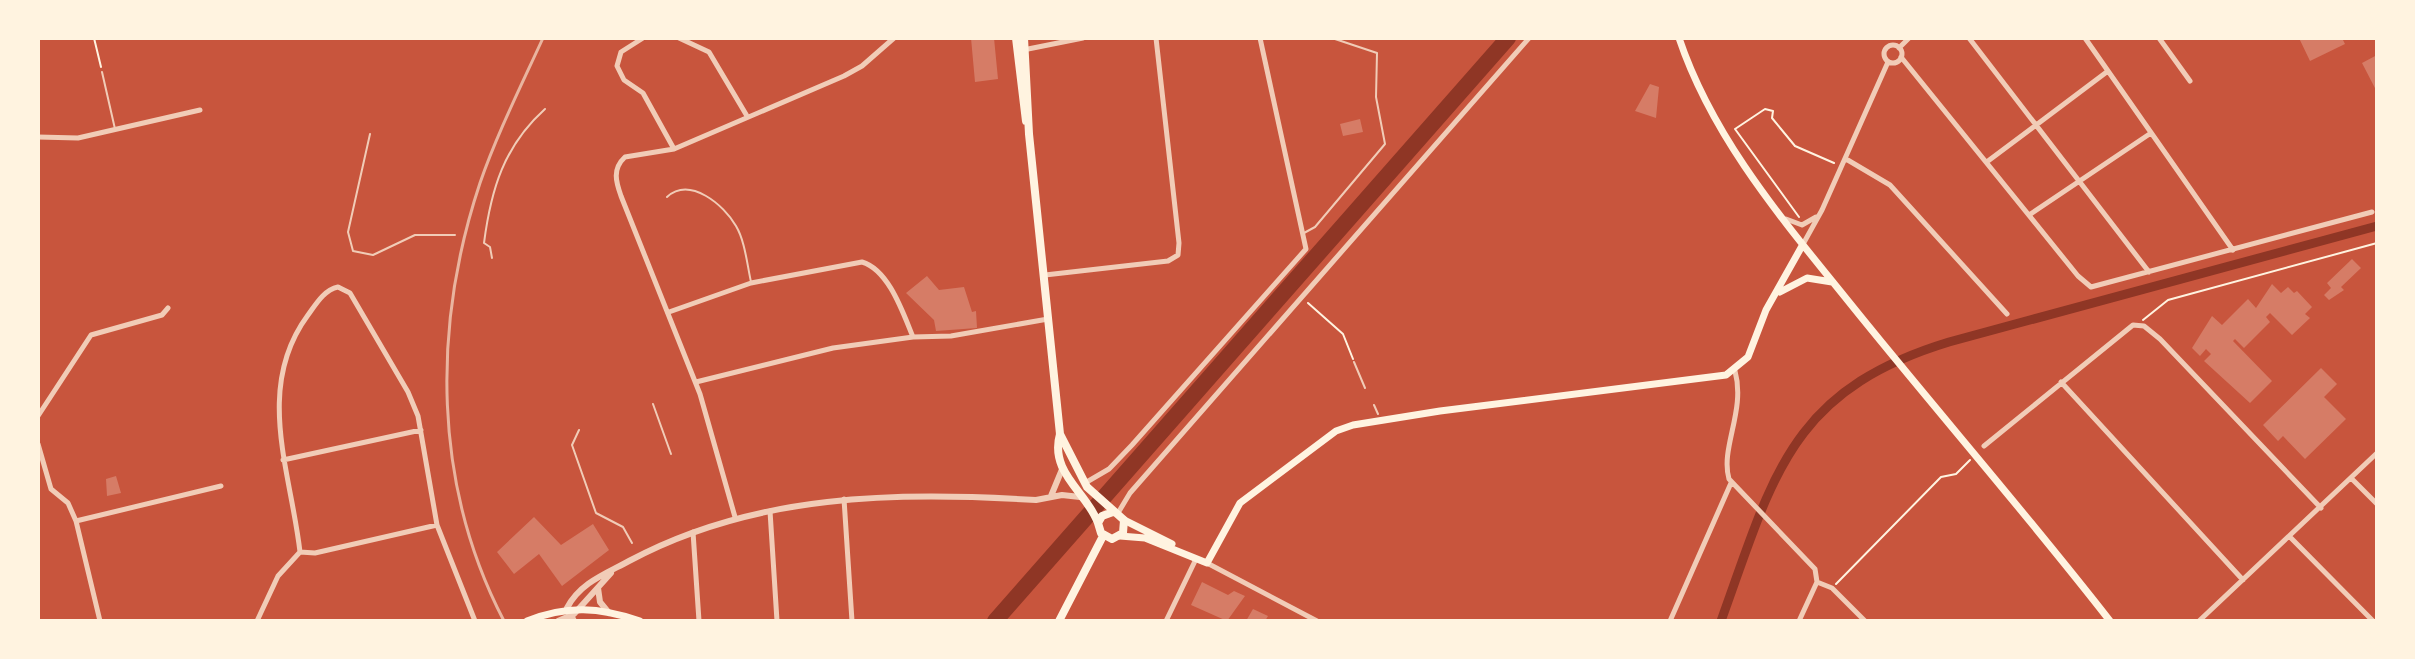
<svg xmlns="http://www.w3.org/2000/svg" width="2415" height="659" viewBox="0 0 2415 659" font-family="'Fira Sans Condensed',sans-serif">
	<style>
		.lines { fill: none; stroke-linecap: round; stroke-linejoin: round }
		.canal { stroke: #8f3625; stroke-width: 9 }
		.river { stroke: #8f3625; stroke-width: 16 }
		.building { fill: #d67c66 }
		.path { stroke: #fff3e0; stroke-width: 2 }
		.service { stroke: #f1ccb7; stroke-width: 2 }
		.minor { stroke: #f1ccb7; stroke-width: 5 }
		.tertiary { stroke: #f1ccb7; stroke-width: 6 }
		.secondary { stroke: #fff3e0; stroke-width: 7 }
		.primary { stroke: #fff3e0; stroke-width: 8 }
		.rail { stroke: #e9b49f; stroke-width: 3 }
	</style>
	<rect width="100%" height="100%" fill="#c8553d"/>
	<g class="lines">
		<!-- canal -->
		<path class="canal" d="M1721,621c52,-143 67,-230 228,-279l428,-116"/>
		<!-- river -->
		<path class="river" d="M995,621l513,-583"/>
	</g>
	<!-- building -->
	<path class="building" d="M971,38h23l4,41 -23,3z
		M2299,38h43l3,6 -35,17z
		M2377,55v37l-15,-29z
		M1650,84l9,3 -3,31 -21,-7z
		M1360,119l3,13 -20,4 -3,-12z
		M2352,259l9,9 -20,19 3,3 -15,10 -5,-5 7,-7 -4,-5z
		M927,276l12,14 25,-3 8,25 4,-1 1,17 -41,3 -2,-11 -28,-27z
		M2272,284l9,9 7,-6 6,6 3,-2 15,16 -7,7 5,4 -18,17 -22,-22 -4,4 4,5 -26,26 -9,-9 -2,2 39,40 -22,22 -46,-42 7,-7 -5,-5 -6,7 -8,-8 20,-32 10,9 26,-26 8,9z
		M2321,368l16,16 -13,13 22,22 -41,40 -22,-23 -5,5 -15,-16z
		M116,476l5,17 -14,3 -1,-17z
		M534,517l27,28 32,-21 16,26 -47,36 -23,-32 -25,20 -17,-22z
		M1202,582l26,13 6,-4 11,5 -18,25 -36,-16z
		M1253,609l15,7 -3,5h-19z"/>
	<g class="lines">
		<!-- path -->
		<path class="path" d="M94,38l7,29
			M1799,217l-64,-88 30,-20 8,2 -1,7 23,28 39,17
			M1308,303l35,31 10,25
			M2143,320l25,-20 209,-57
			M1836,584l105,-107 15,-3 14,-14"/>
		<!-- service -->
		<path class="service" d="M102,72l13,57
			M370,134l-22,98 5,19 20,4 42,-20h40
			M667,197c23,-21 57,8 69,29 9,15 11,38 15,56
			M1304,233l11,-6 70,-83 -9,-47 1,-44 -45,-15
			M492,258l-2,-11 -6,-4c7,-54 20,-97 61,-134
			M1354,362l11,26
			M653,404l18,50
			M1374,405l4,9
			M579,430l-7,15 24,68 27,14 9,16"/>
		<!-- minor -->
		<path class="minor" d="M643,38l-22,14 -4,14 7,14 19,13 31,56
			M679,38l30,14 38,64
			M1969,38l180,234
			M2085,38l148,212
			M2159,38l31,43
			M1884 54a9 9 0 1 1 18 0a9 9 0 1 1-18 0Z
			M1899,48l10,-10
			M1023,50l60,-12
			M1901,57l177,219 13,11 281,-75
			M38,137l40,1 122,-28
			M1846,159l44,26 117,129
			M1988,161l120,-90
			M2029,215l122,-82
			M1786,219l16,6 14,-8
			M1802,246l20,-36 66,-148
			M1045,275l123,-14 10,-6 1,-12 -23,-205
			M669,312l82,-29 111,-21c27,8 41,51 51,75
			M1735,371c11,40 -15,77 -6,108l86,90 2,13
			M696,382l137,-34 80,-11 38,-1 97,-17
			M2061,382l182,198
			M38,416l53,-81 71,-20 6,-7
			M38,444l13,45 17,14 8,18 24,100
			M1984,446l149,-121 11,1 16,13 161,169
			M283,460l138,-30
			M2351,478l26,26
			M1085,483l24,-14 23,-24 174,-196 -46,-211
			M844,499l8,122
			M770,511l7,110
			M1118,513l12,-20 399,-455
			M735,517l-35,-123 -79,-198c-5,-14 -9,-27 4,-39l49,-8 170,-73 18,-10 32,-28
			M76,521l145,-35
			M693,532l6,89
			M2290,537l83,84
			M300,552l15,1 122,-28
			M1207,563l110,58
			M1817,582l15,6 33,33
			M257,621l21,-45 22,-24c-9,-80 -46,-164 8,-237 8,-11 16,-25 30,-28l12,6 58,99 10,24 19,109 38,96
			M1166,621l30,-62
			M1670,621l61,-138
			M1799,621l18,-39
			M2199,621l178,-168"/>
		<!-- tertiary -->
		<path class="tertiary" d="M1051,496l12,-29
			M598,588l2,14 9,11
			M558,621l16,-7 37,-41
			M574,621l-7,-13c13,-25 38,-34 62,-47 127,-68 266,-69 407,-61l26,-5 18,2"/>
		<!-- secondary -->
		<path class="secondary" d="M1679,38c34,101 104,182 170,264 86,107 177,211 261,319
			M1780,292l27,-14 25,4
			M1124,520l48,24
			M1120,536l25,2 62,25 33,-60 96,-72 17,-6 87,-14 286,-36 22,-18 18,-47 36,-64
			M527,621c40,-16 72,-14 113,0"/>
		<!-- primary -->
		<path class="primary" d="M1016,38l10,83
			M1024,38l5,96 31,300c-11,39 27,58 38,89
			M1060,434l27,53 37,33 -1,13 -11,6 -11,-6 -3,-10 4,-7 11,-4
			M1059,621l44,-85"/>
		<!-- rail -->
		<path class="rail" d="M504,621c-71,-136 -72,-294 -24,-438 17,-49 41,-97 63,-145"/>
	</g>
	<!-- border -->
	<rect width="2415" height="659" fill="none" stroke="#fff3e0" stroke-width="80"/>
</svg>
